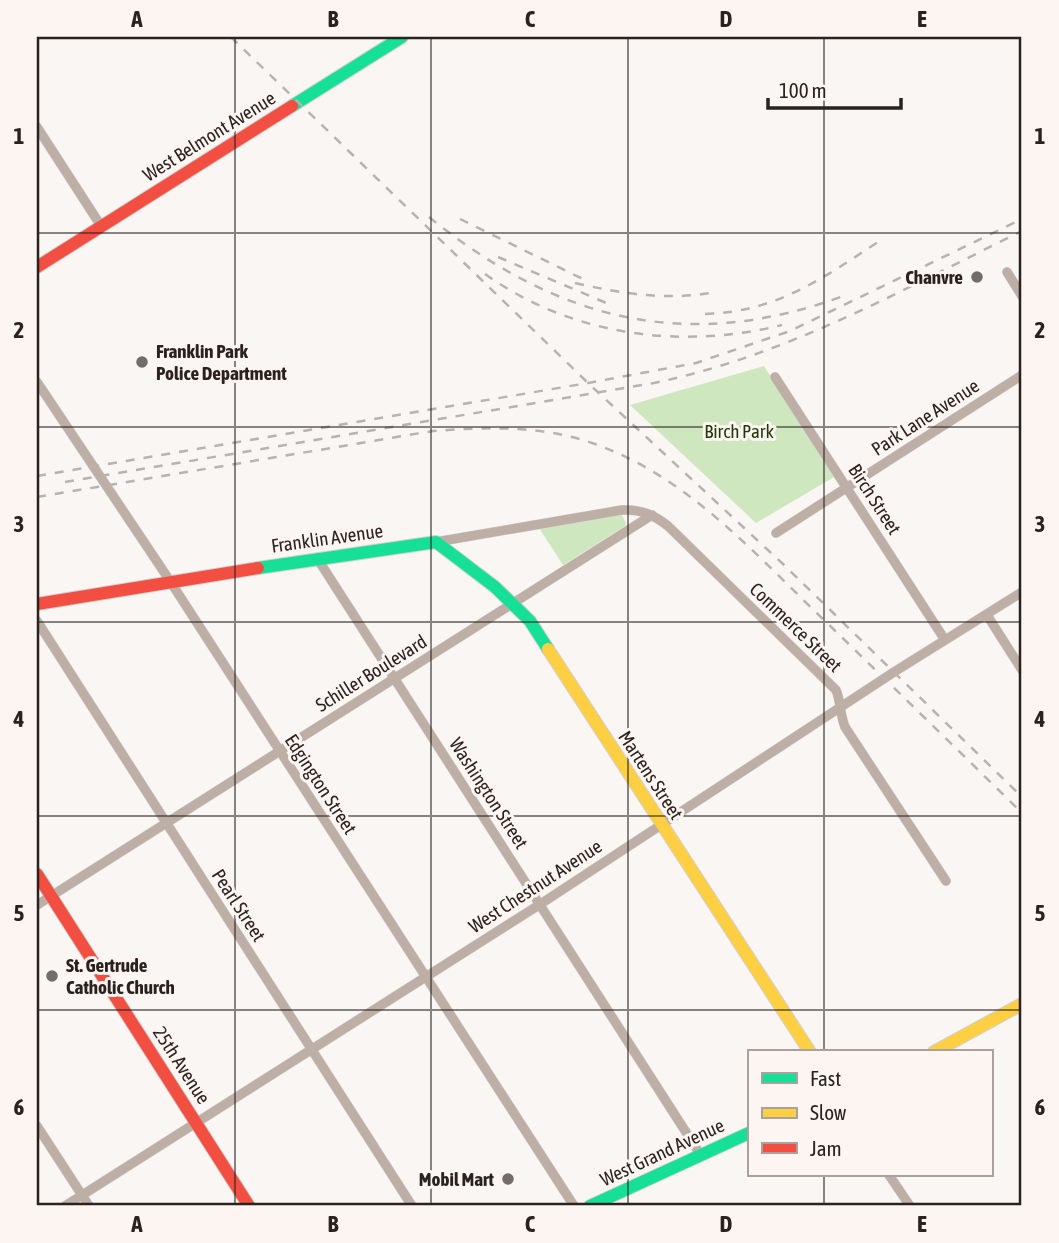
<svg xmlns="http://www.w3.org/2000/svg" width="1059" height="1243" viewBox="0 0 1059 1243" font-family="'Asap Condensed',sans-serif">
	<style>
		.park { fill: #cfe7be }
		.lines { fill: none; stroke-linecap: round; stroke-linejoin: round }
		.street-casing { stroke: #d3d0ce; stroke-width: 10 }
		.fast-casing { stroke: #d3d0ce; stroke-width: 14 }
		.slow-casing { stroke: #d3d0ce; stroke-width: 14 }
		.jam-casing { stroke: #d3d0ce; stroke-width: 14 }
		.street { stroke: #bdafa5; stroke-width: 9 }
		.fast { stroke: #16e098; stroke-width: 12 }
		.slow { stroke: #ffcf43; stroke-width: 12 }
		.jam { stroke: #f24e42; stroke-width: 12 }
		.rail { stroke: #b9b2ad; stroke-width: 2.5; stroke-dasharray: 9 9; stroke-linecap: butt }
		.grid { fill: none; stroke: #29221f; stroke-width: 2; stroke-opacity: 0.55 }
		.poi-dot { fill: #726c6a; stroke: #fcf5f1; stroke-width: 2.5 }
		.labels { text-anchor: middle; stroke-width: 6; stroke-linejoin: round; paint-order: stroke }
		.street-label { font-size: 19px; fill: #29221f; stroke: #fcf5f1 }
		.poi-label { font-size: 19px; font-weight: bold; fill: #29221f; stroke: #fcf5f1; text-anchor: end }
		.park-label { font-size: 19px; fill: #1c3902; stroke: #fcf5f1 }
		.neatline { fill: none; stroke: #29221f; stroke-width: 2.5 }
		.grid-label { font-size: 23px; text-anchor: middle; font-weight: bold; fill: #29221f }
	</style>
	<rect width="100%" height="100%" fill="#f9f6f4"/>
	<!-- park -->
	<path class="park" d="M764,366l70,111 -78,46 -126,-118z
		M622,515l4,8 -1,3 -62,39 -24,-37z"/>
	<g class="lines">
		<defs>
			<path id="street" d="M37,127l64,99
				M1007,272l15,24
				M775,377l170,263
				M37,382l133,199 404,625
				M776,533l246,-158
				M436,542l186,-32c19,-1 32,5 46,16l168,164c5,12 4,25 9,37l101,154
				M317,558l383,596
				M987,615l35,55
				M37,621l375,585
				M37,905l615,-390
				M37,1126l52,80
				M889,1175l21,31
				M65,1206l474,-301 355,-233 128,-80"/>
			<path id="fast" d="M292,106l110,-69
				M258,568l178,-26 59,45 35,34 18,28
				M590,1206l159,-73"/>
			<path id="slow" d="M548,649l262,403
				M934,1052l88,-48"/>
			<path id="jam" d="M37,267l255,-161
				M37,604l221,-36
				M37,874l212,332"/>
		</defs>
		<!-- street casing -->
		<use href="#street" class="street-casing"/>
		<!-- fast casing -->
		<use href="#fast" class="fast-casing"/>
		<!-- slow casing -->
		<use href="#slow" class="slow-casing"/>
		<!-- jam casing -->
		<use href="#jam" class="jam-casing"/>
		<!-- street -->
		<use href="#street" class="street"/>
		<!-- fast -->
		<use href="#fast" class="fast"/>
		<!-- slow -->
		<use href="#slow" class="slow"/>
		<!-- jam -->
		<use href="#jam" class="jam"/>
		<!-- rail -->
		<path class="rail" d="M231,37l357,346 195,181 239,233
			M429,217c129,104 259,137 417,78
			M460,219l127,62
			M498,257l113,48
			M485,274c87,62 196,76 297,51
			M575,283c49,11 92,18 142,9
			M705,314c72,-2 118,-36 176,-74
			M37,476l551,-93 108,-20 94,-32 232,-112
			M65,482l589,-99c131,-27 248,-93 368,-152
			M37,497l396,-66c55,-4 109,-6 162,13 93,33 160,110 229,176 66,64 132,128 198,193"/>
	</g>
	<!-- grid -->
	<path class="grid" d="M235,37v1169M431,37v1169M628,37v1169M824,37v1015M37,233h985M37,427h985M37,622h985M37,816h985M37,1010h985M824,1175v31"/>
	<!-- markers -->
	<g class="poi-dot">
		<circle cx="977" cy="277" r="7"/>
		<circle cx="142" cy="362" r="7"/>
		<circle cx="52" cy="976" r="7"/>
		<circle cx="508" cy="1179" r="7"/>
	</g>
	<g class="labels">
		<!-- street labels -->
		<g class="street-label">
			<text transform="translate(209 136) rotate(-32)" y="7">West Belmont Avenue</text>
			<text transform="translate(925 417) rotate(-33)" y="7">Park Lane Avenue</text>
			<text transform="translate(875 499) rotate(57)" y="7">Birch Street</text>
			<text transform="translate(327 538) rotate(-8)" y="7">Franklin Avenue</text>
			<text transform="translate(796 627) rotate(44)" y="7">Commerce Street</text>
			<text transform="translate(371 673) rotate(-32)" y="7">Schiller Boulevard</text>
			<text transform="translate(651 775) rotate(57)" y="7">Martens Street</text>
			<text transform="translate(321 784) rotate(57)" y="7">Edgington Street</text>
			<text transform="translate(489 793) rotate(57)" y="7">Washington Street</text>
			<text transform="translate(535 886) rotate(-33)" y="7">West Chestnut Avenue</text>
			<text transform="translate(239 905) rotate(57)" y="7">Pearl Street</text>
			<text transform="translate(182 1065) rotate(57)" y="7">25th Avenue</text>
			<text transform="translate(662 1152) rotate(-25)" y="7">West Grand Avenue</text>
		</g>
		<!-- poi labels -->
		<g class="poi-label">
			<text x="963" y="284">Chanvre</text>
			<text x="156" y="358" text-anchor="start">Franklin Park<tspan x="156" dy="22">Police Department</tspan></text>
			<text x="66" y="972" text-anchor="start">St. Gertrude<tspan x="66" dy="22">Catholic Church</tspan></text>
			<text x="494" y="1186">Mobil Mart</text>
		</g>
		<!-- park labels -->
		<g class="park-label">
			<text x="739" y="438">Birch Park</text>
		</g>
	</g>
	<!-- border -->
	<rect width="1059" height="1243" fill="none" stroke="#fcf5f1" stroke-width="77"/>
	<!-- legend -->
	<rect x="748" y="1050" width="245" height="126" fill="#fcf5f1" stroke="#a8a19d" stroke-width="2"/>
	<rect x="762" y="1073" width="35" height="10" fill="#16e098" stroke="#a8a19d" stroke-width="2"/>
	<text x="810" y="1086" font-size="21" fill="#29221f">Fast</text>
	<rect x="762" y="1108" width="35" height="10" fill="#ffcf43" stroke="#a8a19d" stroke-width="2"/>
	<text x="810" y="1120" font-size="21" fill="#29221f">Slow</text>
	<rect x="762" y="1143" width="35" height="10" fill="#f24e42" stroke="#a8a19d" stroke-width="2"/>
	<text x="810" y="1156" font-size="21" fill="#29221f">Jam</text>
	<!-- scale -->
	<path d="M768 98v10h133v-10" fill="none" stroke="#29221f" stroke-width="3.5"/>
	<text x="779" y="98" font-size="21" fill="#29221f" stroke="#fcf5f1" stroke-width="5" paint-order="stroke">100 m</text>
	<rect x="38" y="38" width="982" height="1166" class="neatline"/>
	<g class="grid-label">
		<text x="137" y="27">A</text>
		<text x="333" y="27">B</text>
		<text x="530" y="27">C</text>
		<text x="726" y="27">D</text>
		<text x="922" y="27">E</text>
		<text x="19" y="144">1</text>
		<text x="1040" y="144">1</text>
		<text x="19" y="338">2</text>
		<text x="1040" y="338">2</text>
		<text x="19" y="532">3</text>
		<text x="1040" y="532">3</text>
		<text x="19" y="727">4</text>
		<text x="1040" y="727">4</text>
		<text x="19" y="921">5</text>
		<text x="1040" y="921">5</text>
		<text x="19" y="1115">6</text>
		<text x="1040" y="1115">6</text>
		<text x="137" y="1232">A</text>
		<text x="333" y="1232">B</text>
		<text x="530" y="1232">C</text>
		<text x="726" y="1232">D</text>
		<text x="922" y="1232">E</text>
	</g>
</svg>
